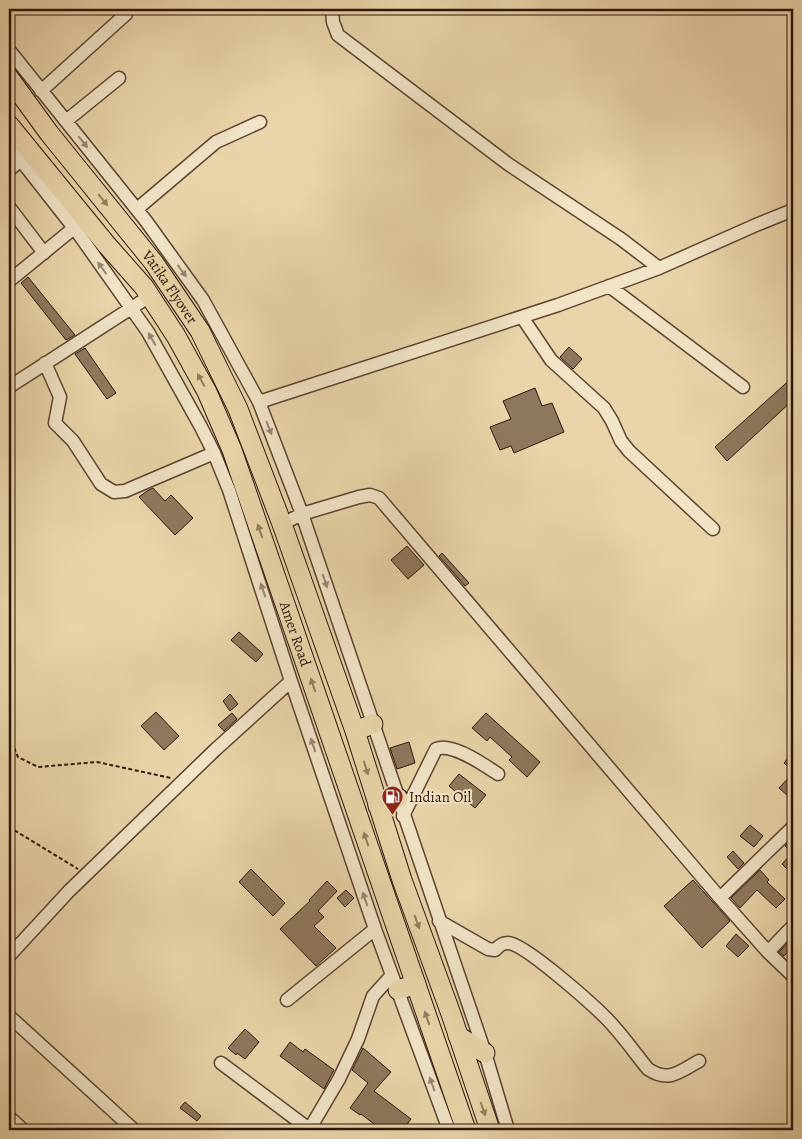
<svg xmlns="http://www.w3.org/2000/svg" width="802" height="1139" viewBox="0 0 802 1139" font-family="Alegreya,serif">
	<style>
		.building { fill: #8e785d; stroke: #2d140b }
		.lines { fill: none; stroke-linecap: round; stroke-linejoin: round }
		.minor-casing { stroke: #5c4432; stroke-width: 15 }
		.highway-casing { stroke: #2d140b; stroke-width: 21 }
		.path { stroke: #2d140b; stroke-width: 2; stroke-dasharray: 4 2.5; stroke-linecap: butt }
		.minor { stroke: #f0e3c6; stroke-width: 12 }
		.highway { stroke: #e8d4a8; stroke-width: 19 }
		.oneway { fill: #988672 }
		.oneway2 { fill: #947e61 }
		.labels { text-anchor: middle; stroke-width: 4; stroke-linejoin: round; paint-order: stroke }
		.street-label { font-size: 15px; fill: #2d140b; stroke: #f0e3c6 }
		.poi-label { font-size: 15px; fill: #2d140b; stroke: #f0e3c6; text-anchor: start }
	</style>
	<rect width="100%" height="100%" fill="#e8d4a8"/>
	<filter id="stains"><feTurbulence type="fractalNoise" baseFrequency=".004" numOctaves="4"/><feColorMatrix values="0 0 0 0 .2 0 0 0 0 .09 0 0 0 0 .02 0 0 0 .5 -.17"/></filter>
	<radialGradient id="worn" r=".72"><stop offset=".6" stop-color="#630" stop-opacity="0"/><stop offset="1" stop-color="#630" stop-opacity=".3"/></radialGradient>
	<!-- building -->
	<path class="building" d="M28,277l47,58 -9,5 -45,-57z
		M569,347l13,12 -9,10 -13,-12z
		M85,348l31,45 -9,6 -32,-45z
		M793,377v23l-66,61 -12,-14z
		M535,388l7,18 10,-3 12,29 -50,21 -3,-7 -11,4 -10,-23 21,-8 -8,-18z
		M153,488l12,13 6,-6 22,23 -18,17 -36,-38 8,-6z
		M407,546l17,19 -16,14 -17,-19z
		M442,553l27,30 -4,3 -26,-30z
		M239,632l24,22 -7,8 -25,-22z
		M230,694l8,10 -8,7 -7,-10z
		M156,712l23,24 -15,14 -23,-24z
		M232,713l5,6 -13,12 -6,-6z
		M486,713l54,49 -13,15 -18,-17 3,-3 -22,-20 -3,4 -15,-13z
		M409,742l6,21 -18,6 -7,-21z
		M793,752v20l-9,-9z
		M793,773v18l-5,5 -9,-8z
		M459,774l27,21 -11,13 -26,-22z
		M750,825l13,11 -9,11 -14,-11z
		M793,838v37l-11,-11 10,-11 -7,-7z
		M733,851l11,12 -6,6 -11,-12z
		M251,869l34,34 -12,13 -34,-34z
		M760,870l9,10 -2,2 18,17 -9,9 -19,-18 -17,18 -9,-10z
		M693,880l37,41 -28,27 -38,-42z
		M327,881l10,10 -19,20 6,6 -10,9 22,22 -20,18 -36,-37 30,-28 -1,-1z
		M346,890l8,8 -9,9 -8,-9z
		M736,934l13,12 -11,11 -12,-11z
		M793,937v10l-9,9 -5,-4z
		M245,1029l14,13 -14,17 -8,-6 -1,2 -8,-7z
		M290,1042l13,10 2,-3 29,21 -10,19 -44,-33z
		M363,1048l28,24 -17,19 37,28 -7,9 -3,-3 -4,5h-15l-21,-16 -1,1 -10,-7 18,-25 -16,-13z
		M185,1102l16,14 -4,5 -17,-13z"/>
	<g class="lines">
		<defs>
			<path id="minor" d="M332,9l1,13 5,13 170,129 113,75 38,29
				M9,50l137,171 57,79 56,102 43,112 183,539 23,77
				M41,91l85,-77
				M66,121l53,-43
				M9,145l69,88 70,99 53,95 13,26 15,37 62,191 84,248 74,201
				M9,170l12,-10
				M9,207l35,46
				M137,209l79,-67 44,-20
				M9,281l65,-53
				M609,286l134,101
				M522,317l29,43 53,48 8,13 9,20 8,10 84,78
				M45,363l15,34 -5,26 18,18 28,43 13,8 11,-1 89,-38
				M9,387l141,-91
				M259,402l299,-97 101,-37 97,-43 37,-15
				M282,524l20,-10 57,-17 11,-2 9,3 341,400 48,54 25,24
				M403,816l33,-67c16,-7 48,16 62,25
				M720,898l73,-71
				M439,921l49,28 7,1c4,-4 7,-7 13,-7 16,0 84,61 98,75 15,15 28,34 42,51 21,14 31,3 51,-8
				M768,952l25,-26
				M9,956l60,-65 146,-141 76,-69
				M287,1000l88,-71
				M9,1016l125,114
				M221,1063l88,66
				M9,1117l14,13
				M309,1130l30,-51 19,-40 15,-43 19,-21"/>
			<g id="highway">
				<path id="s1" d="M9,78l40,55 105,130 46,68 38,78 44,115 73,207 47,149 49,134 39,116"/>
				<path id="s2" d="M9,125l97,119 38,43 32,49 31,56 25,58 234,680"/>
				<path d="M355,731l18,-7"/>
				<path d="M378,806l20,-8"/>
				<path d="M398,990l18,-6"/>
				<path d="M458,1036l27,17"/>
			</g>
		</defs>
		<!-- minor casing -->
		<use href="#minor" class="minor-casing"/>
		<!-- highway casing -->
		<use href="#highway" class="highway-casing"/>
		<!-- path -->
		<path class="path" d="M9,736l9,21 20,10 59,-5 74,16
			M9,827l69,42"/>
		<!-- minor -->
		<use href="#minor" class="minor"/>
		<!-- highway -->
		<use href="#highway" class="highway"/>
	</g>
	<!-- one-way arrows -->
	<defs><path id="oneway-solid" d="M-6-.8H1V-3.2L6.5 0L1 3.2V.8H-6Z" transform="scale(1.25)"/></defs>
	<g class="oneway">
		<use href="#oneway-solid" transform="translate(83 142) rotate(51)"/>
		<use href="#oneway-solid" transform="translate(102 268) rotate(-126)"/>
		<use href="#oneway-solid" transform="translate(182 271) rotate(54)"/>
		<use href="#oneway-solid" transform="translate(152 339) rotate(-120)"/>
		<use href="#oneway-solid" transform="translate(269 428) rotate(69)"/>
		<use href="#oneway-solid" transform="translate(325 581) rotate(71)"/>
		<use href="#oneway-solid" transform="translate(263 590) rotate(-109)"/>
		<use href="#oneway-solid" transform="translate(313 745) rotate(-109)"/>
		<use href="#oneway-solid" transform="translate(365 899) rotate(-109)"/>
		<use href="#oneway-solid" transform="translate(432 1084) rotate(-110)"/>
	</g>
	<g class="oneway2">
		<use href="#oneway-solid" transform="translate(103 200) rotate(51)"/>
		<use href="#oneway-solid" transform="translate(201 380) rotate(-119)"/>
		<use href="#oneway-solid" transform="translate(260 531) rotate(-109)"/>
		<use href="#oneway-solid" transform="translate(313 685) rotate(-109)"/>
		<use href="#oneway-solid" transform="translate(366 768) rotate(73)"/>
		<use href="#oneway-solid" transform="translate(366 839) rotate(-109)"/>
		<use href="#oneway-solid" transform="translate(417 922) rotate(70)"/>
		<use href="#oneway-solid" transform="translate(427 1018) rotate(-109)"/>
		<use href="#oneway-solid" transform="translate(483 1109) rotate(71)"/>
	</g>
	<!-- icons -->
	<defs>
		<symbol id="fuel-pin" viewBox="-11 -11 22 30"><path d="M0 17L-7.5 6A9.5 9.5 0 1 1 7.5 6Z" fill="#8f2418" stroke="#f0e3c6"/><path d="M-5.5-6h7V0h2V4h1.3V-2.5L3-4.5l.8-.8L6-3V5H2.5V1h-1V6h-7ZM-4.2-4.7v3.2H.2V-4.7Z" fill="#fff"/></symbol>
	</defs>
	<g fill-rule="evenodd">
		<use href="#fuel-pin" x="380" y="784" width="25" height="34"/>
	</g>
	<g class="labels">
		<!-- street labels -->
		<g class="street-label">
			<text dy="5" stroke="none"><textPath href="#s1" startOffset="264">Vatika Flyover</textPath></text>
			<text dy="5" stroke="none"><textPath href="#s2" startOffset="591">Amer Road</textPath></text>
		</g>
		<!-- poi labels -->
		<g class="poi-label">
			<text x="409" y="802">Indian Oil</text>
		</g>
	</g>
	<!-- margin -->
	<rect width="802" height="1139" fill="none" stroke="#e8d4a8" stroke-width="30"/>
	<rect x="10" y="10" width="782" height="1119" fill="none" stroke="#2d140b" stroke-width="2.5"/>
	<rect x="15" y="15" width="772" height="1109" fill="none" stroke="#2d140b"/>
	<rect width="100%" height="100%" filter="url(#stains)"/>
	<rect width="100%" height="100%" fill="url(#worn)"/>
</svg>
